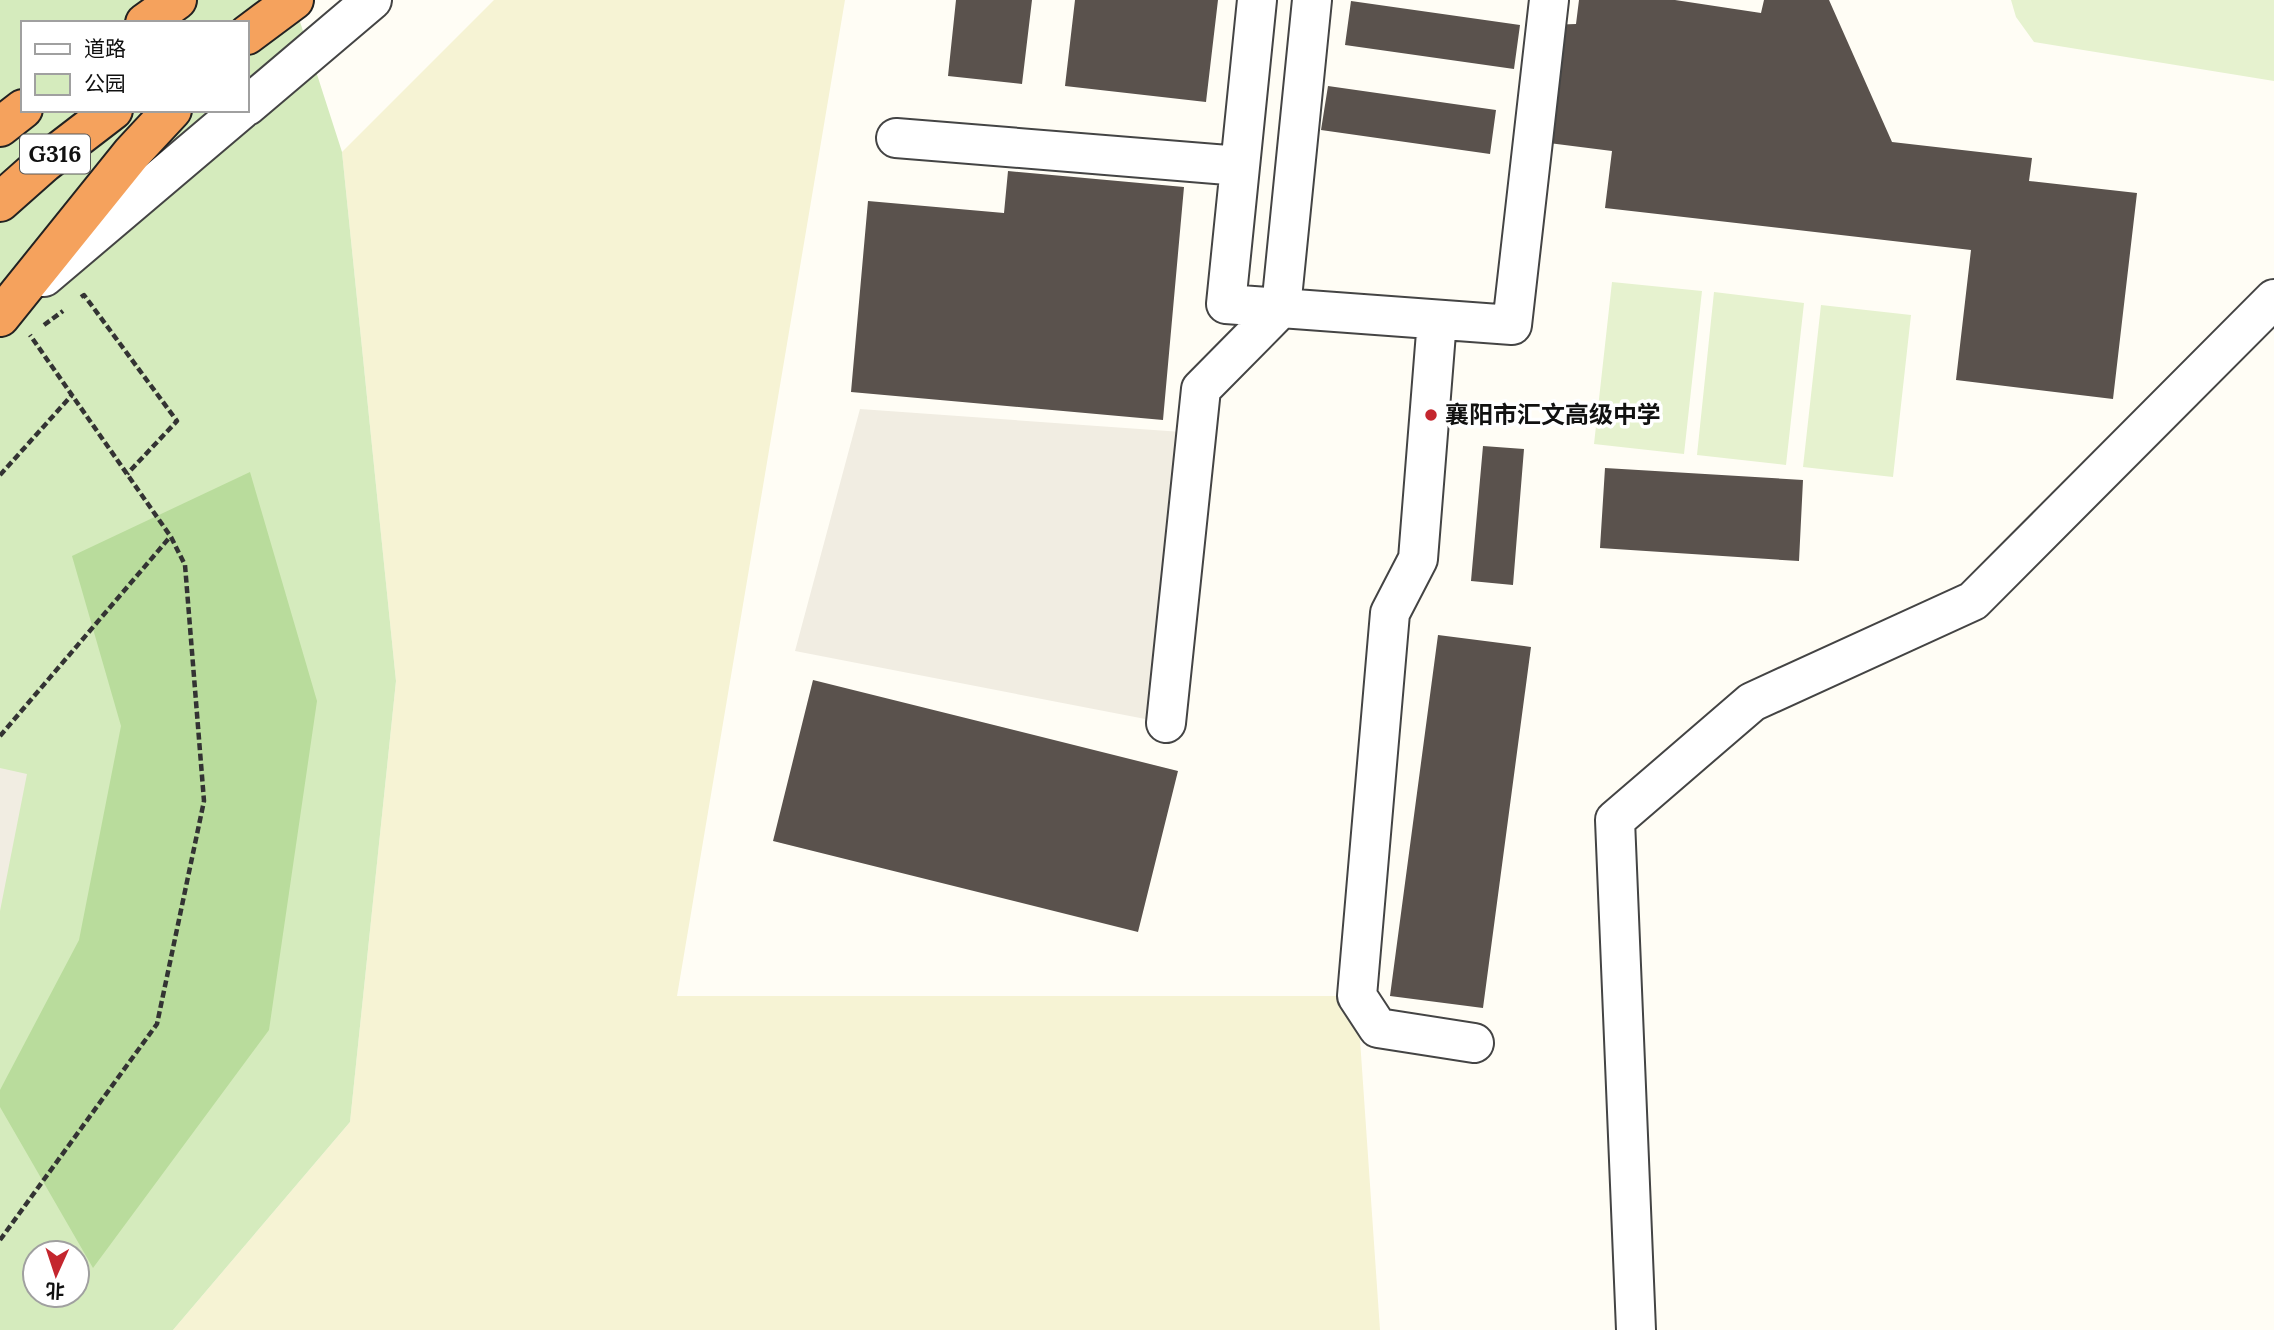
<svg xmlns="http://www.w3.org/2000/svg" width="2274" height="1330" viewBox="0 0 2274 1330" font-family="Lora,'Noto Sans SC',serif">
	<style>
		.farmland { fill: #f6f3d4 }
		.green { fill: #d5ebbd; fill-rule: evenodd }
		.forest { fill: #b9dc9c }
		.pitch { fill: #e6f2cf }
		.plaza { fill: #f1ede2 }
		.building { fill: #5a524d }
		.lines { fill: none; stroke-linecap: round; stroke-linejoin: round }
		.minor-casing { stroke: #444; stroke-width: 42 }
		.highway-casing { stroke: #222; stroke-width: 42 }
		.path { stroke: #333; stroke-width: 4.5; stroke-dasharray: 7 3.5; stroke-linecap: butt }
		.minor { stroke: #fff; stroke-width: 38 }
		.highway { stroke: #f5a25d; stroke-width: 38 }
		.poi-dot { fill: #c4262e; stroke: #fff; stroke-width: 2.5 }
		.labels { text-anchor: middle; stroke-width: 7; stroke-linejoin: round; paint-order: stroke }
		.shield { fill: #fff; stroke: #585858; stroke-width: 2 }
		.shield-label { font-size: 23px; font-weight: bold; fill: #111 }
		.poi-label { font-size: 24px; font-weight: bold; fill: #111; stroke: #fff; text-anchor: start }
	</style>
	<rect width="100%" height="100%" fill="#fffdf5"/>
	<!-- farmland -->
	<path class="farmland" d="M494,0h351l-168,996h680l23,334h-1207l177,-208 46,-441 -54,-529z"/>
	<!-- green -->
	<path class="green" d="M0,0h293l49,152 54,529 -46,441 -177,208h-173zM23,23h224v87h-224zM35,1253h42v42h-42z"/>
	<!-- forest -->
	<path class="forest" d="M250,472l67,229 -48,329 -176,238 -93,-161v-17l79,-150 42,-214 -49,-170z"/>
	<!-- pitch -->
	<path class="pitch" d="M2011,0h263v81l-240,-39 -18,-25z
		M1612,282l90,9 -18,163 -90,-10z
		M1714,292l90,11 -18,162 -89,-10z
		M1821,305l90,10 -18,162 -90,-10z"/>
	<!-- plaza -->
	<path class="plaza" d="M860,409l336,24 -30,290 -371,-72z
		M0,768l27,6 -27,137z"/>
	<!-- building -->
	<path class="building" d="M956,0h76l-10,84 -74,-8z
		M1075,0h143l-12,102 -141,-16z
		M1579,0h96l86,13 3,-13h65l63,142 140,16 -3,23 108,12 -24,206 -157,-19 15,-130 -366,-42 7,-57 -79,-10 13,-116 30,-1z
		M1351,1l169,24 -6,44 -169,-24z
		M1328,86l168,24 -6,44 -169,-24z
		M1008,171l176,16 -21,233 -312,-28 17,-191 136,12z
		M1483,446l41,3 -11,136 -42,-4z
		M1605,468l198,12 -4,81 -199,-13z
		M1438,635l93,12 -48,361 -93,-12z
		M813,680l365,91 -40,161 -365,-91z"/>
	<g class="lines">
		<defs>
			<path id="minor" d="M1257,0l-31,304 55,4
				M1312,0l-31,308 231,17 37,-325
				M247,106l125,-106
				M896,138l344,28
				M44,277l197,-167
				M1437,320l-19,239 -28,54 -33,383 21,32 96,15
				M1166,723l35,-334 80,-81
				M1636,1330l-21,-510 137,-118 221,-101 301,-302"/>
			<path id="highway" d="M145,23l32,-23
				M247,35l47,-35
				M0,127l23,-18
				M0,202l44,-39 69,-53
				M0,317l132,-164 40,-43"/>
		</defs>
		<!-- minor casing -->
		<use href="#minor" class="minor-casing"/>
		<!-- highway casing -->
		<use href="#highway" class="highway-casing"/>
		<!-- path -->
		<path class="path" d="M81,297l3,-2 93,126 -50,53
			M44,325l19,-14
			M0,475l72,-80
			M0,736l170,-199
			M0,1240l157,-216 47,-223 -19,-236 -14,-28 -141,-202"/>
		<!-- minor -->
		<use href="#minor" class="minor"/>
		<!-- highway -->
		<use href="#highway" class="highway"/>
	</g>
	<!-- markers -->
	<circle class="poi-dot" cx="1431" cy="415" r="7"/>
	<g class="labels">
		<!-- shield labels -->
		<rect class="shield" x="20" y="134.5" width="70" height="39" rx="5"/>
		<g class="shield-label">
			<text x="55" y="162">G316</text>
		</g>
		<!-- poi labels -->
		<g class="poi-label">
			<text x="1445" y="423">襄阳市汇文高级中学</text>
		</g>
	</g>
	<!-- legend -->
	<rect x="21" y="21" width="228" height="91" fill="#ffffff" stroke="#a0a0a0" stroke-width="2"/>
	<rect x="35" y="44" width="35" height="10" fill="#ffffff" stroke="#a0a0a0" stroke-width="2"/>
	<text x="84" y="56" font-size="21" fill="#111111">道路</text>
	<rect x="35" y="74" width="35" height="21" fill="#d5ebbd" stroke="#a0a0a0" stroke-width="2"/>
	<text x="84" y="91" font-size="21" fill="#111111">公园</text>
	<!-- north arrow -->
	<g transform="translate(56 1274) rotate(183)"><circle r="33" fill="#ffffff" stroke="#a0a0a0" stroke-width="2"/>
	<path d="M0-5L12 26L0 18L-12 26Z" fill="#c4262e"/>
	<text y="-10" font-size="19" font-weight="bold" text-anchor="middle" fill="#111111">北</text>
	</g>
</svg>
